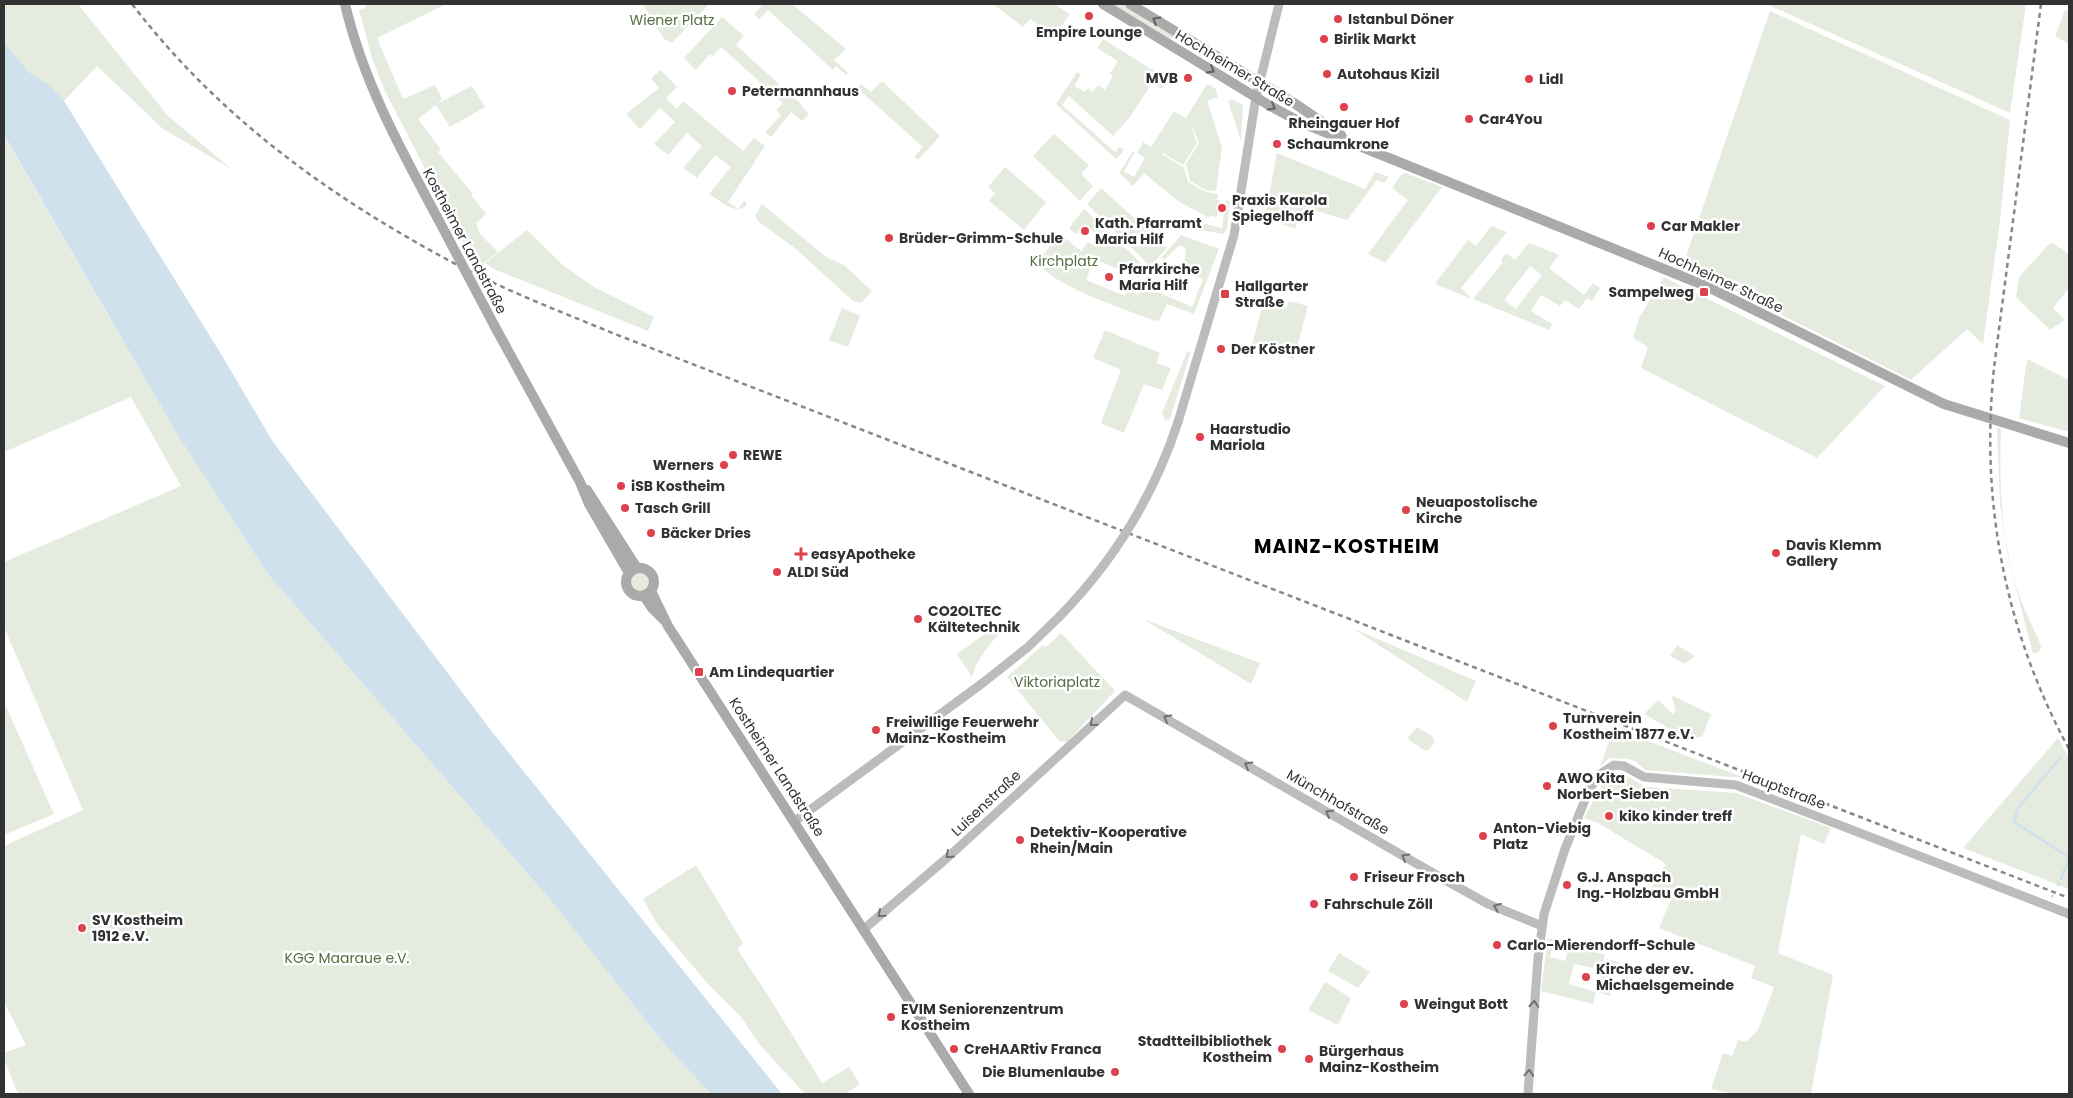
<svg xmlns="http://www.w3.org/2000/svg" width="2073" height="1098" viewBox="0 0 2073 1098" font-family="Poppins,sans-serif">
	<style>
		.green { fill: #e5ebdf; fill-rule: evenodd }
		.water { fill: #cfe1ec }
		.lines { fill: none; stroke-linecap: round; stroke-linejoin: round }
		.stream { stroke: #cfe1ec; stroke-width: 2.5 }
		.secondary { stroke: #bcbcbc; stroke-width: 9 }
		.primary { stroke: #aaa; stroke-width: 10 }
		.rail { stroke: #878787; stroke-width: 2.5; stroke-dasharray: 5 4; stroke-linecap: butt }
		.secondary-bridge { stroke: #bcbcbc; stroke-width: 9 }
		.primary-bridge { stroke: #aaa; stroke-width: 10 }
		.oneway { stroke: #626262 }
		.oneway2 { stroke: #707070 }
		.poi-dot { fill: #dc414c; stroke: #fff; stroke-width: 2 }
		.labels { text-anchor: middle; stroke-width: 5; stroke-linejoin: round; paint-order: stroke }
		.poi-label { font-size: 14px; font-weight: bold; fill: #323232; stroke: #fff; text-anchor: start }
		.park-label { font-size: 14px; fill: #556c41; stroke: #fff }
		.street-label { font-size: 14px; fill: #323232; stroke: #fff }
		.district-label { font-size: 19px; font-weight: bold; letter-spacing: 1px; fill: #000; stroke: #fff }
	</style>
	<rect width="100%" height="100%" fill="#fff"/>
	<!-- green -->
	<path class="green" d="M4,4h74l90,112 65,54 -70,-41 -66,-63 -33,35 -15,-16 -20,-13 -25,-28z
		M365,4h81l-69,34 26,61 32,-14 7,14 -5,5 35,-18 13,21 -35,20 -14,-22 -18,14 23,31 -3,2 35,42 -2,1 15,19 -10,9 4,11 18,18 -17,13 -9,-5 -87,-169 -13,-33 -13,-48 7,-2z
		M643,4h66l-37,39 -8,-4z
		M763,4h29l54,45 -12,11 14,13 -2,2 -10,-9 -3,4 -65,-60 -9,9 -5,-5z
		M993,4h61l16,10 -15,21 -25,-16 -7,8z
		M1113,4h11l102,61 21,15 -2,1 -67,-41 -11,-2 -53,-31z
		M1766,4h260l-16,109z
		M2065,10l4,2v32l-14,-8z
		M1770,11l240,109 -10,100 -17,124 -16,-15 -56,51 -228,-115z
		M722,17l22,19 -8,9 66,60 -1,1 8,8 -7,7 -11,-9 -20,25 -6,-5 16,-17 -5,-5 7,-7 -62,-56 -8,9 -3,-2 -14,16 -12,-12z
		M1103,39l64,40 -5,10 -10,-6 -22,34 -17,19 -44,-40 -7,9 53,47 5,-5 4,3 -8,9 -60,-55 21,-32 4,2 -7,12 11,6 3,-4 5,4 5,-7 7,5 8,-14 -3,-2 8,-13 -21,-13z
		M661,70l16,17 -11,11 11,11 6,-8 60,50 11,-13 11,8 -37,56 10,7 6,-8 3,2c-8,16 -27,-3 -38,-9l22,-27 -16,-12 -18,23 -14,-10 19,-22 -15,-13 -19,22 -14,-11 21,-22 -15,-14 -20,21 -14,-15 33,-26 -8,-10z
		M882,81l58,55 -22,24 -4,-3 9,-10 -66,-59 4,-4 10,8z
		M1207,84l8,4 3,9 -11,4 15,46 -6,44 -10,-1 -16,-9 -4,-17 13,-21 -6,-15 -1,1 5,14 -14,22 -20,-12 -1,1 22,14 4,14 18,10 12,2 -1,6h3l-3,17 -7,-1 -1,2 -31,-17 -34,-28 -11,13 -14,-13 14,-22 2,1 -11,19 10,6 11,-19 -8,-5 6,-11 8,5 23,-36 12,7z
		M1233,100l10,5 -2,36 -13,-40z
		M1054,134l35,31 -8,9 12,12 -13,15 -47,-45z
		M4,136l173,298 90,139 286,330 113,143 45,48h-693l-14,-35v-6l22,-8 -22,-43v-156l79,-36 -79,-183v-65l177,-76 -50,-89 -127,55z
		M1277,153l88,36 10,-17 14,5 -5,6 -7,-3 -30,40 -43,-13 -9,22 -30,-12z
		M1005,167l41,35 -22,28 -35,-29 6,-8 -7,-6z
		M1405,173l37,14 -57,76 -17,-9 40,-54 -16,-12 9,-13z
		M1101,188l66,60 -17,18 -63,-62z
		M1226,200l4,1 -3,28 -4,5 -28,-5 2,-7 25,6z
		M762,204l64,53 18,8 28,26 -11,12 -8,-2 -57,-52 -37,-27 -4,-6z
		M1084,209l60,57 -5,12 -45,-19 -10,-6 10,7 -8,20 39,16 3,-5 10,4 4,-10 50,22 11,-28 -18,-7 -4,8 -3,-2 7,-19 1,-10 -6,-4 -16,15 -3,-2 20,-23 38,14 -25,65 -27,-10 -7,15 -5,2c-27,-11 -105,-35 -117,-60l22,-27 21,17 7,-9 4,3 7,-8 -14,-13 -9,10 -7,-6z
		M1491,226l16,6 -46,56 11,11 -37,-15 33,-44 8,6z
		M527,230l37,36 30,21 60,30 -6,14 -152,-61 -11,-7z
		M2051,242l18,12v34l-16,20 12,12 -15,10 -34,-33 3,-20z
		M1529,243l30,12 -10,13 35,27 9,-12 7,5 -8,13 -5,-3 -8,11 -14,-9 -5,6 -19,-11 -10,16 21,13 -3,6 -76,-31 30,-37 -2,-2 5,-7 9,7zM1530,266l12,9 -26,34 -12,-9z
		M1664,277l13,7 208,102 -68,72 -176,-90 7,-21 -15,-9 6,-20z
		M1264,300l23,7 2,-6 19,5 -14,53 -42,-14z
		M842,308l18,8 -12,31 -19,-7z
		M1105,330l55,23 -4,10 15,5 -9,22 -18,-6 -20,49 -23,-10 20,-53 -28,-12z
		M1191,351l-21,68 -5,1 -3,-7 25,-61z
		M2027,359l42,21v52l-50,-14z
		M1997,428l4,1c-2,51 0,108 15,157 6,21 17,40 25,60l-1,5 -7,3 -25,-97 -8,-53z
		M630 582a10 10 0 1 1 20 0a10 10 0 1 1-20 0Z
		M1143,619l117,44 -9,21z
		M1002,622l4,6c-15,13 -28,29 -34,49l-15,-23z
		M1352,628l124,53 -9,21z
		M1061,633l54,58 -48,51 -8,-1 -52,-64 36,-32 3,2z
		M1677,645l18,11 -10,8 -15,-8z
		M1671,695l40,19 -9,23c-20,3 -40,-14 -58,-23l14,-14 15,14 3,-4z
		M4,702l50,112 -50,21z
		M1417,727l15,9 3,6 -6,8h-5l-15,-10 -1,-3z
		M1614,728l131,50 -100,-8c-16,-16 -17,-10 -36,-12l-9,9z
		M2058,738l11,20v131l-106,-41z
		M1614,774l11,1 21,12 90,6 95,35 -7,16 -23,-10 -23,119 55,22 -22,119h-77l-23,-5 12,-36 9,3 6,-16 8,2 12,-12 16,-43 -23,-9 4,-12 -96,-38 14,-33 -21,-8 14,-23 -68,-41 -14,-5 20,-37z
		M696,865l47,78 -6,6 30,45 55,89 27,-16 11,17 -15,10h-40l-45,-49 -19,-28 -32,-32 -52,-61 -14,-25z
		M1548,938l6,2 -4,17 15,4 5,-17 35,11 -3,11 -8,-2 -1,4 -19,-4 -5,20 27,8 -3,12 -52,-13z
		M1339,953l31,19 -12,16 -30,-17z
		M1606,959l13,3 -9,34 -13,-4z
		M1325,982l26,16 -13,27 -30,-15z"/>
	<!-- water -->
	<path class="water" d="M4,43l25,29 20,13 15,16 157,253 52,88 220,291 289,361h-71l-45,-48 -113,-143 -286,-330 -90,-139 -173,-299z"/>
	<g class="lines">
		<!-- stream -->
		<path class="stream" d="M2061,757l-43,51 -4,14 55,35
			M2061,879l8,-21
			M2058,885l1,-2
			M2052,897l1,-2"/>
		<!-- secondary -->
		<path class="secondary" d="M1178,422l56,-187 22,-138 23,-93
			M795,821l189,-139 44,-35 31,-30
			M864,929l83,-71 178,-163 313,181 50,28 54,22
			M1528,1094l10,-136 6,-44 21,-65 24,-59 11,-16 14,-9 10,1 20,11 92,8 333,129"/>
		<!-- primary -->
		<path class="primary" d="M345,4c18,77 55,144 92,213
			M1103,4l169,103 28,15 406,164 238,118 125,39
			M1130,4l164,99 47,32
			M494,325l86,157 9,22 40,69
			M587,490l50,78
			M626 582a14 14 0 1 1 28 0a14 14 0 1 1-28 0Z
			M651,591l17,35 301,468
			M644,596l8,12 12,12"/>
		<!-- rail -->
		<path class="rail" d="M132,4c89,116 202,196 331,264 49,25 101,45 152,66l1454,564
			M2041,4l-47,364c-14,134 11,263 75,381"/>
		<!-- secondary-bridge -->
		<path class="secondary-bridge" d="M1059,617c54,-55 95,-122 119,-195"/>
		<!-- primary-bridge -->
		<path class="primary-bridge" d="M437,217l57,108"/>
	</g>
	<!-- one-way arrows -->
	<defs><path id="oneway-chevron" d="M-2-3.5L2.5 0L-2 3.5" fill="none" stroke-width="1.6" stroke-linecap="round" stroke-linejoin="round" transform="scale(1.25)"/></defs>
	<g class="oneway">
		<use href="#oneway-chevron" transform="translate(1156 20) rotate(-149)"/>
		<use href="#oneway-chevron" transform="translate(1211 70) rotate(31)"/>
		<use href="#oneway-chevron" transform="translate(1272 107) rotate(30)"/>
	</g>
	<g class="oneway2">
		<use href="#oneway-chevron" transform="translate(1167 718) rotate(-150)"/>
		<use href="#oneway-chevron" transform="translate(1093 723) rotate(139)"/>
		<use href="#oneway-chevron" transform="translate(1248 765) rotate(-150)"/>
		<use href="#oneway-chevron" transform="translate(1329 813) rotate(-150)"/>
		<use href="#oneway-chevron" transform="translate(949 855) rotate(137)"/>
		<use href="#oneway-chevron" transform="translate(1405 857) rotate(-150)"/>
		<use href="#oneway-chevron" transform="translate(1497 907) rotate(-158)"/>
		<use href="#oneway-chevron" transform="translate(881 914) rotate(139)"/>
		<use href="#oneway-chevron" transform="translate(1534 1004) rotate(-86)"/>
		<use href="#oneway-chevron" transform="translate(1529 1073) rotate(-86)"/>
	</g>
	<!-- markers -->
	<g class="poi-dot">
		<circle cx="1089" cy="16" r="5"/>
		<circle cx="1338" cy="19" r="5"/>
		<circle cx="1324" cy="39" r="5"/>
		<circle cx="1327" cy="74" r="5"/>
		<circle cx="1188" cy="78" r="5"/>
		<circle cx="1529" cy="79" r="5"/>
		<circle cx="732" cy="91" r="5"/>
		<circle cx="1344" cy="107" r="5"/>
		<circle cx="1469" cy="119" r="5"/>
		<circle cx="1277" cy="144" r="5"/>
		<circle cx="1222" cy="208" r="5"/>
		<circle cx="1651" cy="226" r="5"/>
		<circle cx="1085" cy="231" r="5"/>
		<circle cx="889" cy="238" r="5"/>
		<circle cx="1109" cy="277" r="5"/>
		<rect x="1699" y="287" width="10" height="10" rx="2.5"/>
		<rect x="1220" y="289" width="10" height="10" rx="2.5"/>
		<circle cx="1221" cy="349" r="5"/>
		<circle cx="1200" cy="437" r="5"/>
		<circle cx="733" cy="455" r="5"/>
		<circle cx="724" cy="465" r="5"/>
		<circle cx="621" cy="486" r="5"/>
		<circle cx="625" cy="508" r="5"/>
		<circle cx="1406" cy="510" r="5"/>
		<circle cx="651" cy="533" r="5"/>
		<circle cx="1776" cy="553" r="5"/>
		<path d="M798.5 546.5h5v5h5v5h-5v5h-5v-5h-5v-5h5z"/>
		<circle cx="777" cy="572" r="5"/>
		<circle cx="918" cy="619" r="5"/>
		<rect x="694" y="667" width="10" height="10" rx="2.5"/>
		<circle cx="1553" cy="726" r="5"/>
		<circle cx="876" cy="730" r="5"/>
		<circle cx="1547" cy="786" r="5"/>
		<circle cx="1609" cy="816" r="5"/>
		<circle cx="1483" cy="836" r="5"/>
		<circle cx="1020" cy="840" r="5"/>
		<circle cx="1354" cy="877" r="5"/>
		<circle cx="1567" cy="885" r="5"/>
		<circle cx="1314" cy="904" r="5"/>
		<circle cx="82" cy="928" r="5"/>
		<circle cx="1497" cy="945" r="5"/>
		<circle cx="1586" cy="977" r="5"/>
		<circle cx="1404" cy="1004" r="5"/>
		<circle cx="891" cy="1017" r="5"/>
		<circle cx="954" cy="1049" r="5"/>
		<circle cx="1282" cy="1049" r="5"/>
		<circle cx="1309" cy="1059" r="5"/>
		<circle cx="1115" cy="1072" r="5"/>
	</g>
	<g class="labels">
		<!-- poi labels -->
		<g class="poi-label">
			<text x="1348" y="24">Istanbul Döner</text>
			<text x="1089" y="37" text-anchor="middle">Empire Lounge</text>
			<text x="1334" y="44">Birlik Markt</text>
			<text x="1337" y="79">Autohaus Kizil</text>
			<text x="1178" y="83" text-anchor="end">MVB</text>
			<text x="1539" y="84">Lidl</text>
			<text x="742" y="96">Petermannhaus</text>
			<text x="1479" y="124">Car4You</text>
			<text x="1344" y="128" text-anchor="middle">Rheingauer Hof</text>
			<text x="1287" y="149">Schaumkrone</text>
			<text x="1232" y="205">Praxis Karola<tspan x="1232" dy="16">Spiegelhoff</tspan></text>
			<text x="1095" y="228">Kath. Pfarramt<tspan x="1095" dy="16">Maria Hilf</tspan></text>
			<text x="1661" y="231">Car Makler</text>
			<text x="899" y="243">Brüder-Grimm-Schule</text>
			<text x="1119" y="274">Pfarrkirche<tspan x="1119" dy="16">Maria Hilf</tspan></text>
			<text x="1235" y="291">Hallgarter<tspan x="1235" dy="16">Straße</tspan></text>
			<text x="1694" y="297" text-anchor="end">Sampelweg</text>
			<text x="1231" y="354">Der Köstner</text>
			<text x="1210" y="434">Haarstudio<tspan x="1210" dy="16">Mariola</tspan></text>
			<text x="743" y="460">REWE</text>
			<text x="714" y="470" text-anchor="end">Werners</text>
			<text x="631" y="491">iSB Kostheim</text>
			<text x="1416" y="507">Neuapostolische<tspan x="1416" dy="16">Kirche</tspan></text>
			<text x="635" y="513">Tasch Grill</text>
			<text x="661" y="538">Bäcker Dries</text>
			<text x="1786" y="550">Davis Klemm<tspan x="1786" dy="16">Gallery</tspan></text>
			<text x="811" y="559">easyApotheke</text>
			<text x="787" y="577">ALDI Süd</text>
			<text x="928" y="616">CO2OLTEC<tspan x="928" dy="16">Kältetechnik</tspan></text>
			<text x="709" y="677">Am Lindequartier</text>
			<text x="1563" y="723">Turnverein<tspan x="1563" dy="16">Kostheim 1877 e.V.</tspan></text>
			<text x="886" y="727">Freiwillige Feuerwehr<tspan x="886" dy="16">Mainz-Kostheim</tspan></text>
			<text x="1557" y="783">AWO Kita<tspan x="1557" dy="16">Norbert-Sieben</tspan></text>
			<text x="1619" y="821">kiko kinder treff</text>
			<text x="1493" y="833">Anton-Viebig<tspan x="1493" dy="16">Platz</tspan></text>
			<text x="1030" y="837">Detektiv-Kooperative<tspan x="1030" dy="16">Rhein/Main</tspan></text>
			<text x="1364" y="882">Friseur Frosch</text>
			<text x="1577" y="882">G.J. Anspach<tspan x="1577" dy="16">Ing.-Holzbau GmbH</tspan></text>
			<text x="1324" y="909">Fahrschule Zöll</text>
			<text x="92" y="925">SV Kostheim<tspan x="92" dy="16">1912 e.V.</tspan></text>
			<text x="1507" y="950">Carlo-Mierendorff-Schule</text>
			<text x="1596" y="974">Kirche der ev.<tspan x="1596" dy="16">Michaelsgemeinde</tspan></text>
			<text x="1414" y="1009">Weingut Bott</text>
			<text x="901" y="1014">EVIM Seniorenzentrum<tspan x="901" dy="16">Kostheim</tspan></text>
			<text x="1272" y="1046" text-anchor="end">Stadtteilbibliothek<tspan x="1272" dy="16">Kostheim</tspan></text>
			<text x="964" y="1054">CreHAARtiv Franca</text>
			<text x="1319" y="1056">Bürgerhaus<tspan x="1319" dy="16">Mainz-Kostheim</tspan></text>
			<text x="1105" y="1077" text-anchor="end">Die Blumenlaube</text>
		</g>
		<!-- park labels -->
		<g class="park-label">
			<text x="672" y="25">Wiener Platz</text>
			<text x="1064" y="266">Kirchplatz</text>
			<text x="1057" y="687">Viktoriaplatz</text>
			<text x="347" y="963">KGG Maaraue e.V.</text>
		</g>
		<!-- street labels -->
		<g class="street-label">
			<text transform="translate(1235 68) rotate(31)" y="5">Hochheimer Straße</text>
			<text transform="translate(465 241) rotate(62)" y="5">Kostheimer Landstraße</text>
			<text transform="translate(1721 280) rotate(25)" y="5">Hochheimer Straße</text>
			<text transform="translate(777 767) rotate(57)" y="5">Kostheimer Landstraße</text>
			<text transform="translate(1784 789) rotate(21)" y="5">Hauptstraße</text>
			<text transform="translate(1338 802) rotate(30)" y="5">Münchhofstraße</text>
			<text transform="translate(986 803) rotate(-43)" y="5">Luisenstraße</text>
		</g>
		<!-- district labels -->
		<g class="district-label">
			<text x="1347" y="553">MAINZ-KOSTHEIM</text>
		</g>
	</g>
	<!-- border -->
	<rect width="2073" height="1098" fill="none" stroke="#323232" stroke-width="10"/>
</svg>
